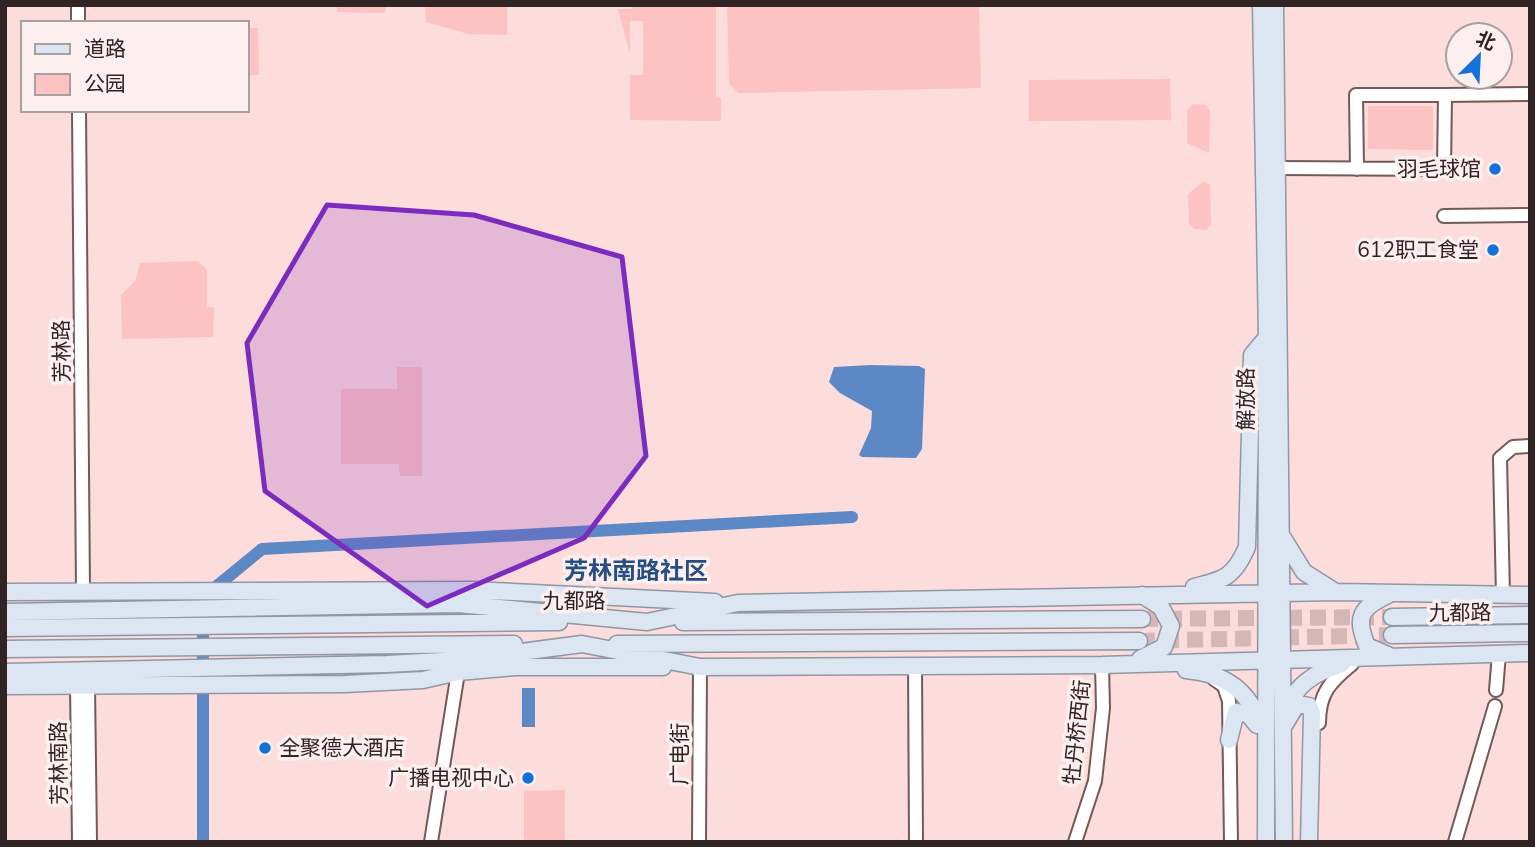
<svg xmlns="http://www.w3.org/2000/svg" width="1535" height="847" viewBox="0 0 1535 847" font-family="'Nunito Sans','Noto Sans SC',sans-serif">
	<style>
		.green { fill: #fdc2c2 }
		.water { fill: #5c89c6 }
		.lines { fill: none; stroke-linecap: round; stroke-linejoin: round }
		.canal { stroke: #5c89c6; stroke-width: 12 }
		.major-tunnel { stroke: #d4b7b7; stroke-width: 16; stroke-dasharray: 16 8; stroke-linecap: butt }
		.minor-casing { stroke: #745959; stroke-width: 16 }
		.major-casing { stroke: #9096a4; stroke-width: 19 }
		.minor { stroke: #fff; stroke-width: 12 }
		.major { stroke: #dce5f2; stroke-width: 16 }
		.marked { fill: #7b2cbf; fill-opacity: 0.2; stroke: #7b2cbf; stroke-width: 5; stroke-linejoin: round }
		.poi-dot { fill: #1671da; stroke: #fcefef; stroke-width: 2.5 }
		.labels { text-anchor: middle; stroke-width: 7; stroke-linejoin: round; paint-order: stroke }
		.poi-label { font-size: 21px; fill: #302424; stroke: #fcefef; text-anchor: end }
		.street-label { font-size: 21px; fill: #302424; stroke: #fcefef }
		.quarter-label { font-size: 24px; font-weight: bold; fill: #264e83; stroke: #fcefef }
	</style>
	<rect width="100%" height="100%" fill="#fddcdc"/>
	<!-- green -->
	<path class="green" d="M337,5h49l-1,8 -48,-1z
		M425,5h82v30l-39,-1 -42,-12z
		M631,5h85v92l5,1v23l-91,-1v-45h13v-54h-13v33l-12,-45h13z
		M727,5h252l2,83 -243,5 -9,-9z
		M247,28h11l1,47h-12z
		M1170,79l1,41 -142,1v-41z
		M1193,104l13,1 4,6 -1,42 -22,-10v-33z
		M1368,106h65v44l-65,-1z
		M1204,181l6,4 1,40 -5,5 -12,-1 -5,-6 -1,-29z
		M198,261l9,9v37h7l-1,30 -91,2 -1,-44 14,-14 5,-18z
		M397,367h25v109h-22l-1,-12h-58v-75h56z
		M565,790v52h-41v-51z"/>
	<!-- water -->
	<path class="water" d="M871,365l48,1 6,3 -3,80 -6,9 -54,-1 -3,-2 12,-27 1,-17 -32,-18 -11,-11 5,-15z
		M522,688h13v39h-13z"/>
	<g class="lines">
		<!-- canal -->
		<path class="canal" d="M213,595l4,-9 45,-37 590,-32
			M203,842v-224"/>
		<!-- major-tunnel -->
		<path class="major-tunnel" d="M1142,619l250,-2
			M1139,641l253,-6"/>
		<defs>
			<path id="minor" d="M78,5v18
				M1445,95l85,-1
				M79,110l4,481
				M1278,168l166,1 1,-74h-89l1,74
				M1444,216l86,-1
				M1503,595l-3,-137 13,-11 17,-1
				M915,665l1,177
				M1214,679l10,7 5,15 2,141
				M77,685l2,157
				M88,685l2,157
				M1496,690l3,-36
				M1319,723c0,-30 11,-41 33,-59
				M431,842l28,-176
				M699,842l1,-175
				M1075,842l20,-61 8,-73 -1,-43
				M1455,842l40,-136"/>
			<path id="major" d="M1261,5l6,332 -1,505
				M1275,5l9,837
				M1283,538l21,34 30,19
				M1194,587c30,-7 40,-10 53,-40l5,-192 15,-18
				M5,592l467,-2 243,12
				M1388,595c-28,13 -33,22 -21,51l21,9
				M5,612l453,-8 189,18 91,-19 598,-11 194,3
				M1392,617l138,-2
				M683,622l459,-3
				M5,628l554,-6
				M1392,635l138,-2
				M617,644l522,-3
				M5,649l509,-5
				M1140,659l24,-12 7,-21 -10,-19 -19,-12
				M1186,670c37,3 63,19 74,55
				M5,672l382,-8 73,-4 122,-16 118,23 402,-2 428,-12
				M5,686l340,-2 78,-4 35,-8 58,-5h147
				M1287,710c7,-25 31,-39 55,-46
				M1285,724l12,-20 12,2 3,7 -3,129
				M1229,740l7,-28 12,2 9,11"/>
		</defs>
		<!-- minor casing -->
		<use href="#minor" class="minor-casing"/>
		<!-- major casing -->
		<use href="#major" class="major-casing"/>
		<!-- minor -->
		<use href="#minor" class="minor"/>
		<!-- major -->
		<use href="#major" class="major"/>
	</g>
	<!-- marked area -->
	<path class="marked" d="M327,205l147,10 148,42 24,199 -62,82 -157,68 -162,-115 -18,-148z"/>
	<!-- markers -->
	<g class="poi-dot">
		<circle cx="1495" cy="169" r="7"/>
		<circle cx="1493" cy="250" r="7"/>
		<circle cx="265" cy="748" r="7"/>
		<circle cx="528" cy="778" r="7"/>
	</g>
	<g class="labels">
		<!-- poi labels -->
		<g class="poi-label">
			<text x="1481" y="176">羽毛球馆</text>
			<text x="1479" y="257">612职工食堂</text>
			<text x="279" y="755" text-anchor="start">全聚德大酒店</text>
			<text x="514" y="785">广播电视中心</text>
		</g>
		<!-- street labels -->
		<g class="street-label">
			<text transform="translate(62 351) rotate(-91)" y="7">芳林路</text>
			<text transform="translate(1246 399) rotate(-90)" y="7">解放路</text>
			<text x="574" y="608">九都路</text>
			<text transform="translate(1460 613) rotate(-1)" y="7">九都路</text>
			<text transform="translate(1077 732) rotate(-84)" y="7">牡丹桥西街</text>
			<text transform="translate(680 754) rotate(-90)" y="7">广电街</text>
			<text transform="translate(59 763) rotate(-91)" y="7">芳林南路</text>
		</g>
		<!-- quarter labels -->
		<g class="quarter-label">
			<text x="636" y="579">芳林南路社区</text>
		</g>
	</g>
	<!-- border -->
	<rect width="1535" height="847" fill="none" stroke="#302424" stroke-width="14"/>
	<!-- legend -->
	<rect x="21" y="21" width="228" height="91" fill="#fcefef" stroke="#aa9e9e" stroke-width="2"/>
	<rect x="35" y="44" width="35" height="10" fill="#dce5f2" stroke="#aa9e9e" stroke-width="2"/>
	<text x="84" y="56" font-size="21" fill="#302424">道路</text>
	<rect x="35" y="74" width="35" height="21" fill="#fdc2c2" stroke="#aa9e9e" stroke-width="2"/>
	<text x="84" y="91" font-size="21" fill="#302424">公园</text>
	<!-- north arrow -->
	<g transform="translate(1479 56) rotate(24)"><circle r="33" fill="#fcefef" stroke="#aa9e9e" stroke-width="2"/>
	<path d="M0-5L12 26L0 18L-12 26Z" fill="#1671da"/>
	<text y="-10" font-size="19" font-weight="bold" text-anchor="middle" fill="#302424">北</text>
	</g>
</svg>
